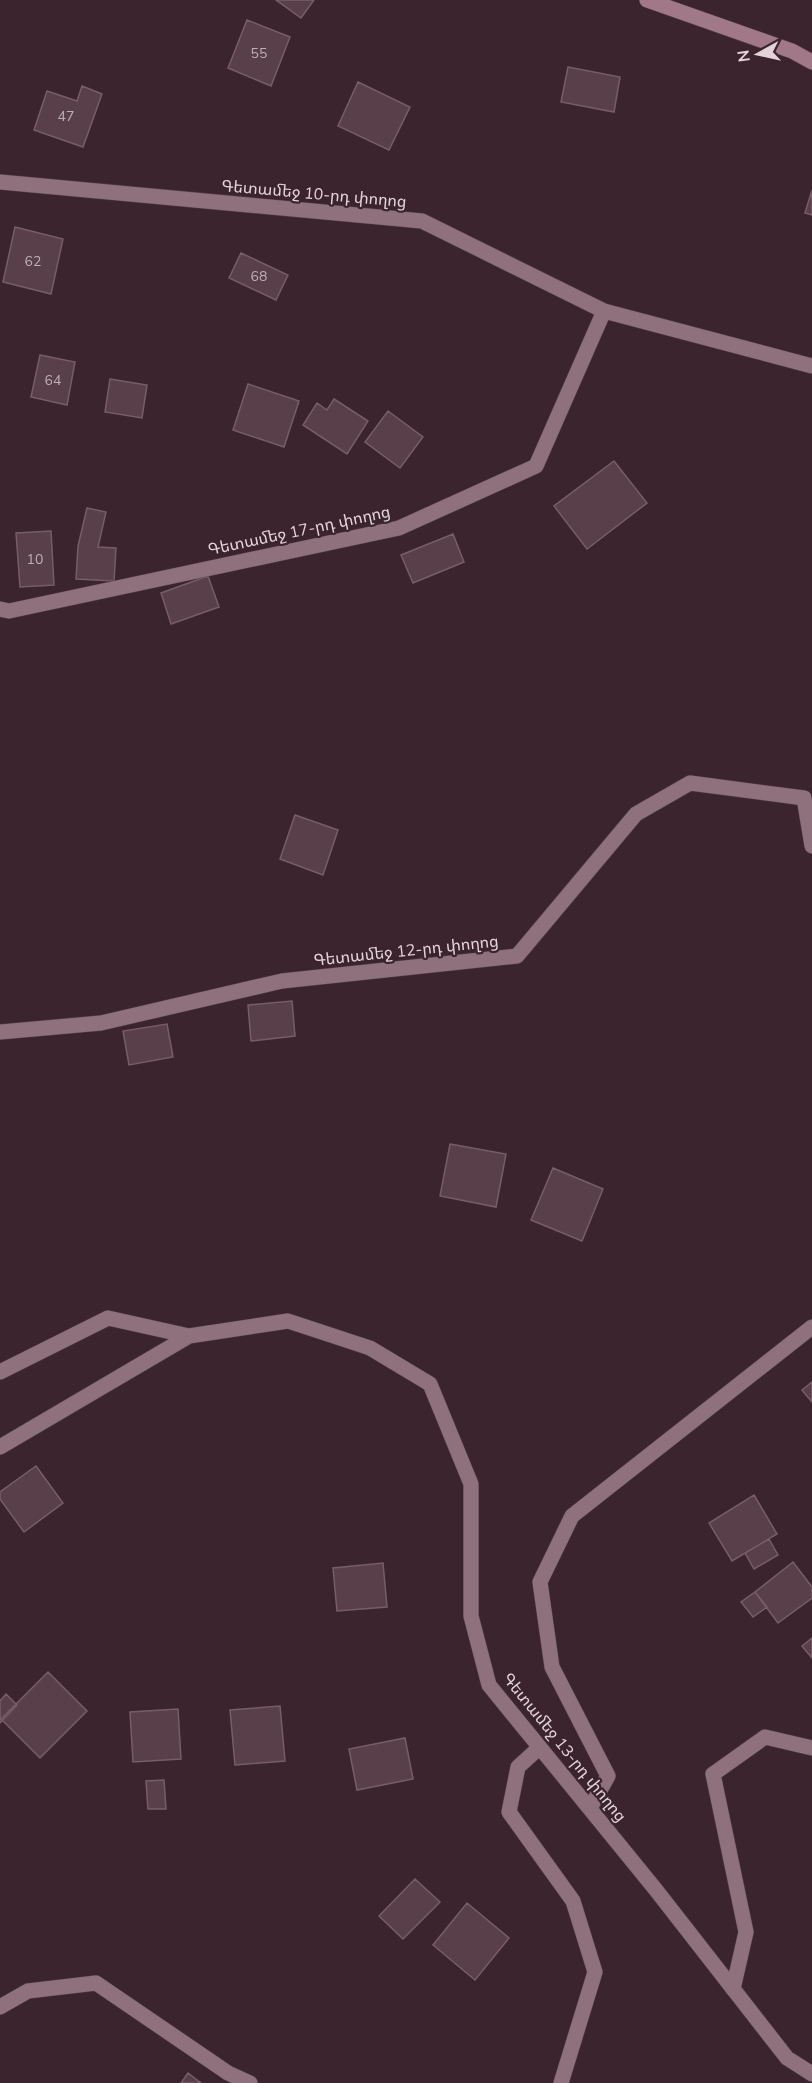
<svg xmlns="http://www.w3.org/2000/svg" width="812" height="2083" viewBox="0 0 812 2083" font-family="'Nunito Sans','Noto Sans Armenian',sans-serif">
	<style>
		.building { fill: #583f49; stroke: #785d68; stroke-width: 1.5 }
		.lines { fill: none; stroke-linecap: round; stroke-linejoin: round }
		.lane-casing { stroke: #534049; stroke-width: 16 }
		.street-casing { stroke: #534049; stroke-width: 16 }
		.secondary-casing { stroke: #534049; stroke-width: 16 }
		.lane { stroke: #8e717c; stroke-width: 15 }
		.street { stroke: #8e717c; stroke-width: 15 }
		.secondary { stroke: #a17888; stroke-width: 15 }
		.labels { text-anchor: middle; stroke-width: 4.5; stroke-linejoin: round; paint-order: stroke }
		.number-label { font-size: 14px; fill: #c0aeb5 }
		.street-label { font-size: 16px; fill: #e3d3d9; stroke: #3b242d }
	</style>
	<rect width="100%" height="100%" fill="#3b242d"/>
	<!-- building -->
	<path class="building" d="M276,0h38l-13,18z
		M247,20l43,17 -19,49 -43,-18z
		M568,67l52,10 -6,35 -53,-10z
		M358,82l52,25 -21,43 -51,-24z
		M82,86l20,8 -19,53 -49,-17 13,-39 30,10z
		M812,190v25l-7,-2z
		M15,227l48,12 -12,55 -48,-12z
		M241,253l47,22 -12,25 -47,-22z
		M40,355l35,7 -8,43 -36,-8z
		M110,379l37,6 -5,33 -37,-6z
		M248,384l51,17 -15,46 -51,-17z
		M334,399l34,22 -21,33 -44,-29 14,-22 10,7z
		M388,411l35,26 -23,31 -35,-26z
		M614,461l33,42 -60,46 -33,-43z
		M87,508l19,4 -8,35 18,1 -2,33 -38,-2 2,-33z
		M51,531l3,54 -34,2 -4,-54z
		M453,534l11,28 -51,21 -12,-28z
		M208,576l11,31 -48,17 -10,-31z
		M295,815l43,15 -15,45 -43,-16z
		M292,1001l3,35 -44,5 -3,-36z
		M167,1024l6,33 -44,8 -6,-34z
		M450,1144l56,10 -10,53 -56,-11z
		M553,1168l50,21 -21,52 -51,-21z
		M812,1382v20l-10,-12z
		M36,1466l27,37 -39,29 -24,-33v-7z
		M754,1495l23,39 -45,27 -23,-38z
		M769,1539l9,16 -24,14 -9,-16z
		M793,1562l19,25v11l-34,25 -23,-31z
		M383,1563l4,44 -50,4 -4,-43z
		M755,1592l12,15 -14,10 -12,-15z
		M812,1638v20l-10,-12z
		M48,1672l39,39 -47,47 -39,-39z
		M6,1694l11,11 -17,18v-22z
		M280,1706l5,55 -50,4 -5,-55z
		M178,1709l3,50 -48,3 -3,-50z
		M405,1738l8,41 -56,11 -8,-41z
		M164,1780l2,29h-18l-2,-28z
		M415,1879l25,23 -37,37 -24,-23z
		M467,1903l42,35 -34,42 -42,-35z
		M188,2073l13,10h-20z"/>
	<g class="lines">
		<defs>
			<path id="lane" d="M733,1989l13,-57 -33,-158 52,-37 47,11"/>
			<path id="street" d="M0,182l422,39 182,90 208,55
				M0,609l9,2 390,-83 137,-62 68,-155
				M0,1032l101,-9 181,-42 235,-25 119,-142 54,-31 114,15 8,48
				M0,1372l108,-54 81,18 99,-15 82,27 60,36 41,100v132l18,69 167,205 131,168 25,16
				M0,1447l189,-111
				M540,1747l-22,20 -9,45 64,89 22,71 -34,111
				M590,1808l18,-32 -56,-109 -12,-85 32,-66 240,-189
				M0,2007l28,-16 68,-8 132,90 22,10"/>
			<path id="secondary" d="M647,0l145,51 20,11"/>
		</defs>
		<!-- lane casing -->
		<use href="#lane" class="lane-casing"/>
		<!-- street casing -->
		<use href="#street" class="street-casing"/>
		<!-- secondary casing -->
		<use href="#secondary" class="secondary-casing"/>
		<!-- lane -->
		<use href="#lane" class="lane"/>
		<!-- street -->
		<use href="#street" class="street"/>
		<!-- secondary -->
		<use href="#secondary" class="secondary"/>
	</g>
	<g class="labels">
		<!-- number labels -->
		<g class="number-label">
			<text x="259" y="58">55</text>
			<text x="66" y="121">47</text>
			<text x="33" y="266">62</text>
			<text x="259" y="281">68</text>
			<text x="53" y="385">64</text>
			<text x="35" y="564">10</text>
		</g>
		<!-- street labels -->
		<g class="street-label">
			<text transform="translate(314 193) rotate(5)" y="6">Գետամեջ 10-րդ փողոց</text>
			<text transform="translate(299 530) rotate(-12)" y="6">Գետամեջ 17-րդ փողոց</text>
			<text transform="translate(406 950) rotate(-6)" y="6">Գետամեջ 12-րդ փողոց</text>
			<text transform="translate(565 1747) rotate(51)" y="6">Գետամեջ 13-րդ փողոց</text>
		</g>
	</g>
	<!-- north arrow -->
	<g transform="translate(758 54) rotate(262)" stroke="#3b242d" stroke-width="4.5" paint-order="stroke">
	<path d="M0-4.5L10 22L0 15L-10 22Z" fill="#e3d3d9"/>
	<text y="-9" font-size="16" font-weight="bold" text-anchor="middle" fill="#e3d3d9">N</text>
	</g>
</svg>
